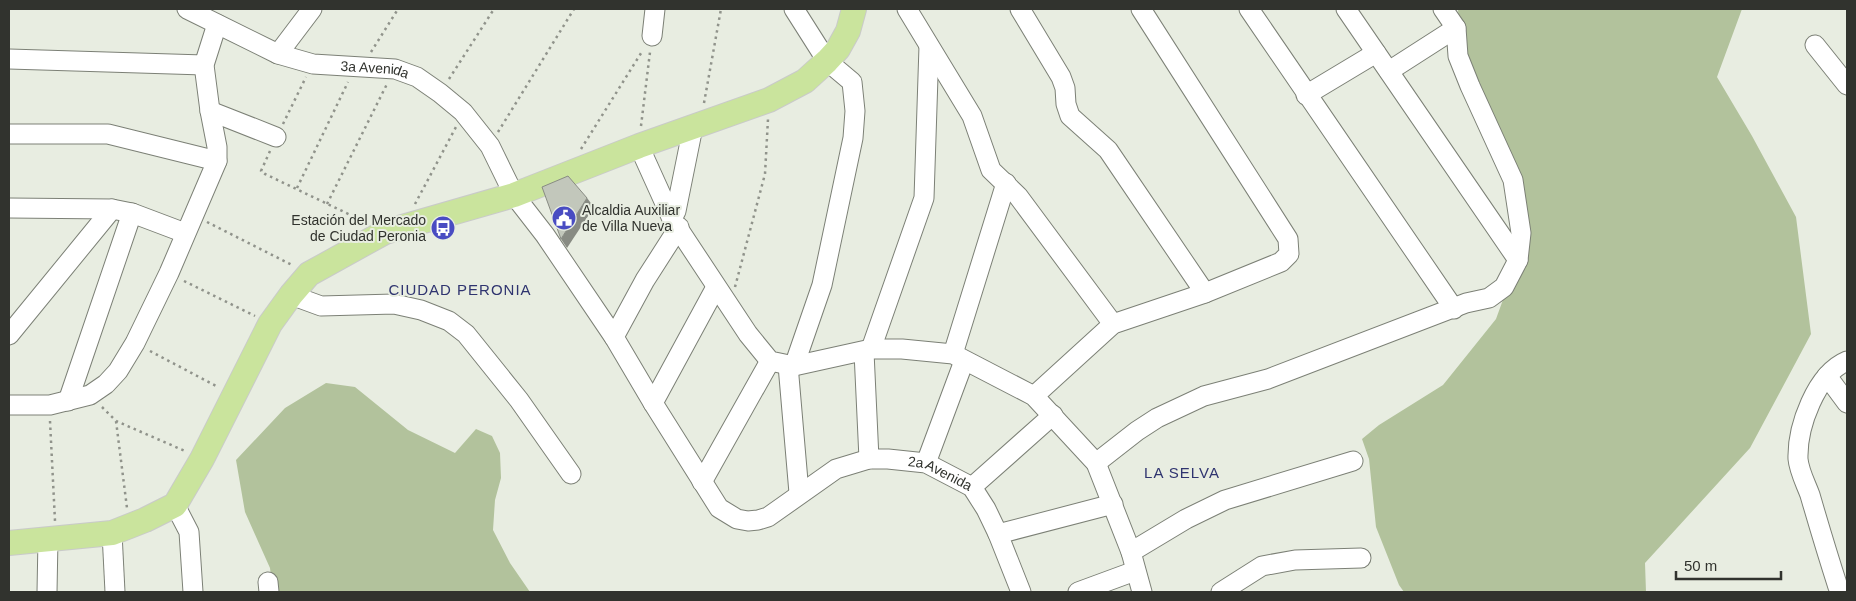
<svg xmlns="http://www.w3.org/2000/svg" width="1856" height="601" viewBox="0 0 1856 601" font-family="Arial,sans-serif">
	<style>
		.green { fill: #b2c29c }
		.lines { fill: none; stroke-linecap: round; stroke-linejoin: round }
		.minor-casing { stroke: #7c8076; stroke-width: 21 }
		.major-casing { stroke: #c9cac9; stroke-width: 26 }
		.path { stroke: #90938b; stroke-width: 2.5; stroke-dasharray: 2.5 4; stroke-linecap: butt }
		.minor { stroke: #fff; stroke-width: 19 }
		.major { stroke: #cae49d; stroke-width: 24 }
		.shaded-wall { fill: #888b83 }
		.building { fill: #c2c7bb; stroke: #888b83 }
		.labels { text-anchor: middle; stroke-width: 4; stroke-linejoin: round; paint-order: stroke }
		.street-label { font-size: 14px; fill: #31332e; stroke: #e8ede1 }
		.poi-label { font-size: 14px; fill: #31332e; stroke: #e8ede1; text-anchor: start }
		.neighbourhood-label { font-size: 15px; letter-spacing: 1px; fill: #2f346f; stroke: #e8ede1 }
	</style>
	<rect width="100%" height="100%" fill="#e8ede1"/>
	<!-- green -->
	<path class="green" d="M1458,9h284l-25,68 35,59 44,81 15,117 -61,114 -105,115 1,29h-242l-5,-7 -23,-58 -7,-68 -7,-20 17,-14 64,-40 53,-66 24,-66 -9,-79 -51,-135z
		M326,383l29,4 53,43 47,23 21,-24 16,7 8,17 1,25 -6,22 -2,30 17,33 20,29h-257l-3,-24 -25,-56 -9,-52 49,-52z"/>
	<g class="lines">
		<defs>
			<g id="minor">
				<path id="s1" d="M187,9l91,45 35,10 82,5 22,8 23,16 23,19 27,34 24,49 31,40 69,102 39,66 66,105 18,11 11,2 10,-1 10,-3 68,-48 33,-10h19l38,4 46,24 14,22 12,25 23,58"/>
				<path d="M794,9l33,52 25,21 3,29 -2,27 -31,147 -28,81"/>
				<path d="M907,9l65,107 19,54 27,26 95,128"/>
				<path d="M1020,9l41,68 4,11 1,16 4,12 38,34 97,143"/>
				<path d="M1249,9l205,300"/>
				<path d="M1346,9l172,251"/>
				<path d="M652,36l3,-27"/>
				<path d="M1815,45l32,40"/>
				<path d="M278,54l34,-45"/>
				<path d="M9,59l195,6"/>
				<path d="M1389,71l67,-43"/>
				<path d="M1306,95l70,-42"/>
				<path d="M210,111l66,26"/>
				<path d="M9,134h99l109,27"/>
				<path d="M639,146l33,73 76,115 22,27 24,5 77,-17h31l51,5 81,42 62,67 35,89 11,40"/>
				<path d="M9,208l103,1 20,4 53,20"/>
				<path d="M672,219l4,-8 17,-84"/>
				<path d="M291,295l30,11 73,-2 27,6 28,11 17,13 53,66 52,74"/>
				<path d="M9,335l103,-126"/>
				<path d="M614,337l31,-57 34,-53"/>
				<path d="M871,349l53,-151 5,-152"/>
				<path d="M864,352l5,107"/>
				<path d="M953,354l53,-171"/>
				<path d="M788,365l11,128"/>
				<path d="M1827,376l20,27"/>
				<path d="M1034,396l79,-72 92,-31 76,-31 8,-8 -1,-15 -147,-230"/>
				<path d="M68,401l64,-188"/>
				<path d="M653,403l63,-116"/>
				<path d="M9,405h41l40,-10 16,-11 12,-13 17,-28 34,-70 48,-112v-14l-7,-36 -6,-46 13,-41"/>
				<path d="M926,463l38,-102"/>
				<path d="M1096,463l41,-32 20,-13 47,-22 64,-17 198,-76 23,-5 15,-11 14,-27 3,-27 -8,-53 -43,-94 -12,-30 -2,-28 -13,-19"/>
				<path d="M702,482l68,-121"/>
				<path d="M972,487l81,-72"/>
				<path d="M175,505l14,27 4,60"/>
				<path d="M112,533l3,59"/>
				<path d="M998,534l115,-30"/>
				<path d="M1131,552l55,-33 39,-19 128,-39"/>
				<path d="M268,582l1,10"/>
				<path d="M1838,587c-10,-31 -19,-61 -28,-92 -4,-11 -11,-24 -12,-36 -1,-32 18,-85 49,-98"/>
				<path d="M47,592l1,-53"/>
				<path d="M1078,592l57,-21"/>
				<path d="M1221,592l41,-26 33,-6 66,-2"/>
			</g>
			<path id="major" d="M9,543l103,-10 33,-13 30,-15 27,-46 68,-135 21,-29 18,-21 76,-42 129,-37 125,-49 130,-46 36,-19 22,-20 11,-12 10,-18 6,-22"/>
		</defs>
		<!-- minor casing -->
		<use href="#minor" class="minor-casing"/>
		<!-- major casing -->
		<use href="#major" class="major-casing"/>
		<!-- path -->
		<path class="path" d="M371,52l27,-43
			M449,79l45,-70
			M704,103l17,-94
			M283,124l23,-47
			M641,126l9,-74
			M498,132l76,-123
			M581,149l62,-99
			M270,151l-9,20 4,3 100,48
			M297,188l51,-106
			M327,204l60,-120
			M415,204l41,-77
			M207,222l85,43
			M184,281l71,35
			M735,287l30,-113 3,-55
			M150,351l68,36
			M102,407l14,14 69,30
			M50,421l5,100
			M116,421l11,87"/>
		<!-- minor -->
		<use href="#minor" class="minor"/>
		<!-- major -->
		<use href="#major" class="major"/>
	</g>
	<!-- shaded-wall -->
	<path class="shaded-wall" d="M587,198l7,9 -27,41 -6,-9z"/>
	<!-- building -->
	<path class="building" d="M568,176l19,22 -26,41 -19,-52z"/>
	<!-- icons -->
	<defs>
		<symbol id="civic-disc" viewBox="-11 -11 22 22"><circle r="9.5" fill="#494cc2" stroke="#e8ede1"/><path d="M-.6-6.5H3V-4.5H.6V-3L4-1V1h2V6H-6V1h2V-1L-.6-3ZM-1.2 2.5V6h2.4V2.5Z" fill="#fff"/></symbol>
		<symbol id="bus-disc" viewBox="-11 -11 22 22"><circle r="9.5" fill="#494cc2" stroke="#e8ede1"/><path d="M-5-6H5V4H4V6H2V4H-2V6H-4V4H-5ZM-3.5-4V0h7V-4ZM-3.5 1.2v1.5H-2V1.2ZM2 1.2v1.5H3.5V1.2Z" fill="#fff"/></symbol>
	</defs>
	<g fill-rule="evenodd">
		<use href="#civic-disc" x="550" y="204" width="28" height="28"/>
		<use href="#bus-disc" x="429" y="214" width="28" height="28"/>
	</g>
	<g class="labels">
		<!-- street labels -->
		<g class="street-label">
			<text dy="5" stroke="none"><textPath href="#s1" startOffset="200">3a Avenida</textPath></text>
			<text dy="5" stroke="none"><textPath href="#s1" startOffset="1018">2a Avenida</textPath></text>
		</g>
		<!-- poi labels -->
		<g class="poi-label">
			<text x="582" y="215">Alcaldia Auxiliar<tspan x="582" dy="16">de Villa Nueva</tspan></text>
			<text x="426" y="225" text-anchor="end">Estación del Mercado<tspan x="426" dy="16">de Ciudad Peronia</tspan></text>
		</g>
		<!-- neighbourhood labels -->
		<g class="neighbourhood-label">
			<text x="460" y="295">CIUDAD PERONIA</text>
			<text x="1182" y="478">LA SELVA</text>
		</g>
	</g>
	<!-- border -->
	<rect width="1856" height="601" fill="none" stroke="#31332e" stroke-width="20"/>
	<!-- scale -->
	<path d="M1676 571v8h105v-8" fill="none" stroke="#31332e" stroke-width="2.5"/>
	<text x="1684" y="571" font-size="15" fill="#31332e" stroke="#e8ede1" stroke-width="4" paint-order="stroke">50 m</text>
</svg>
